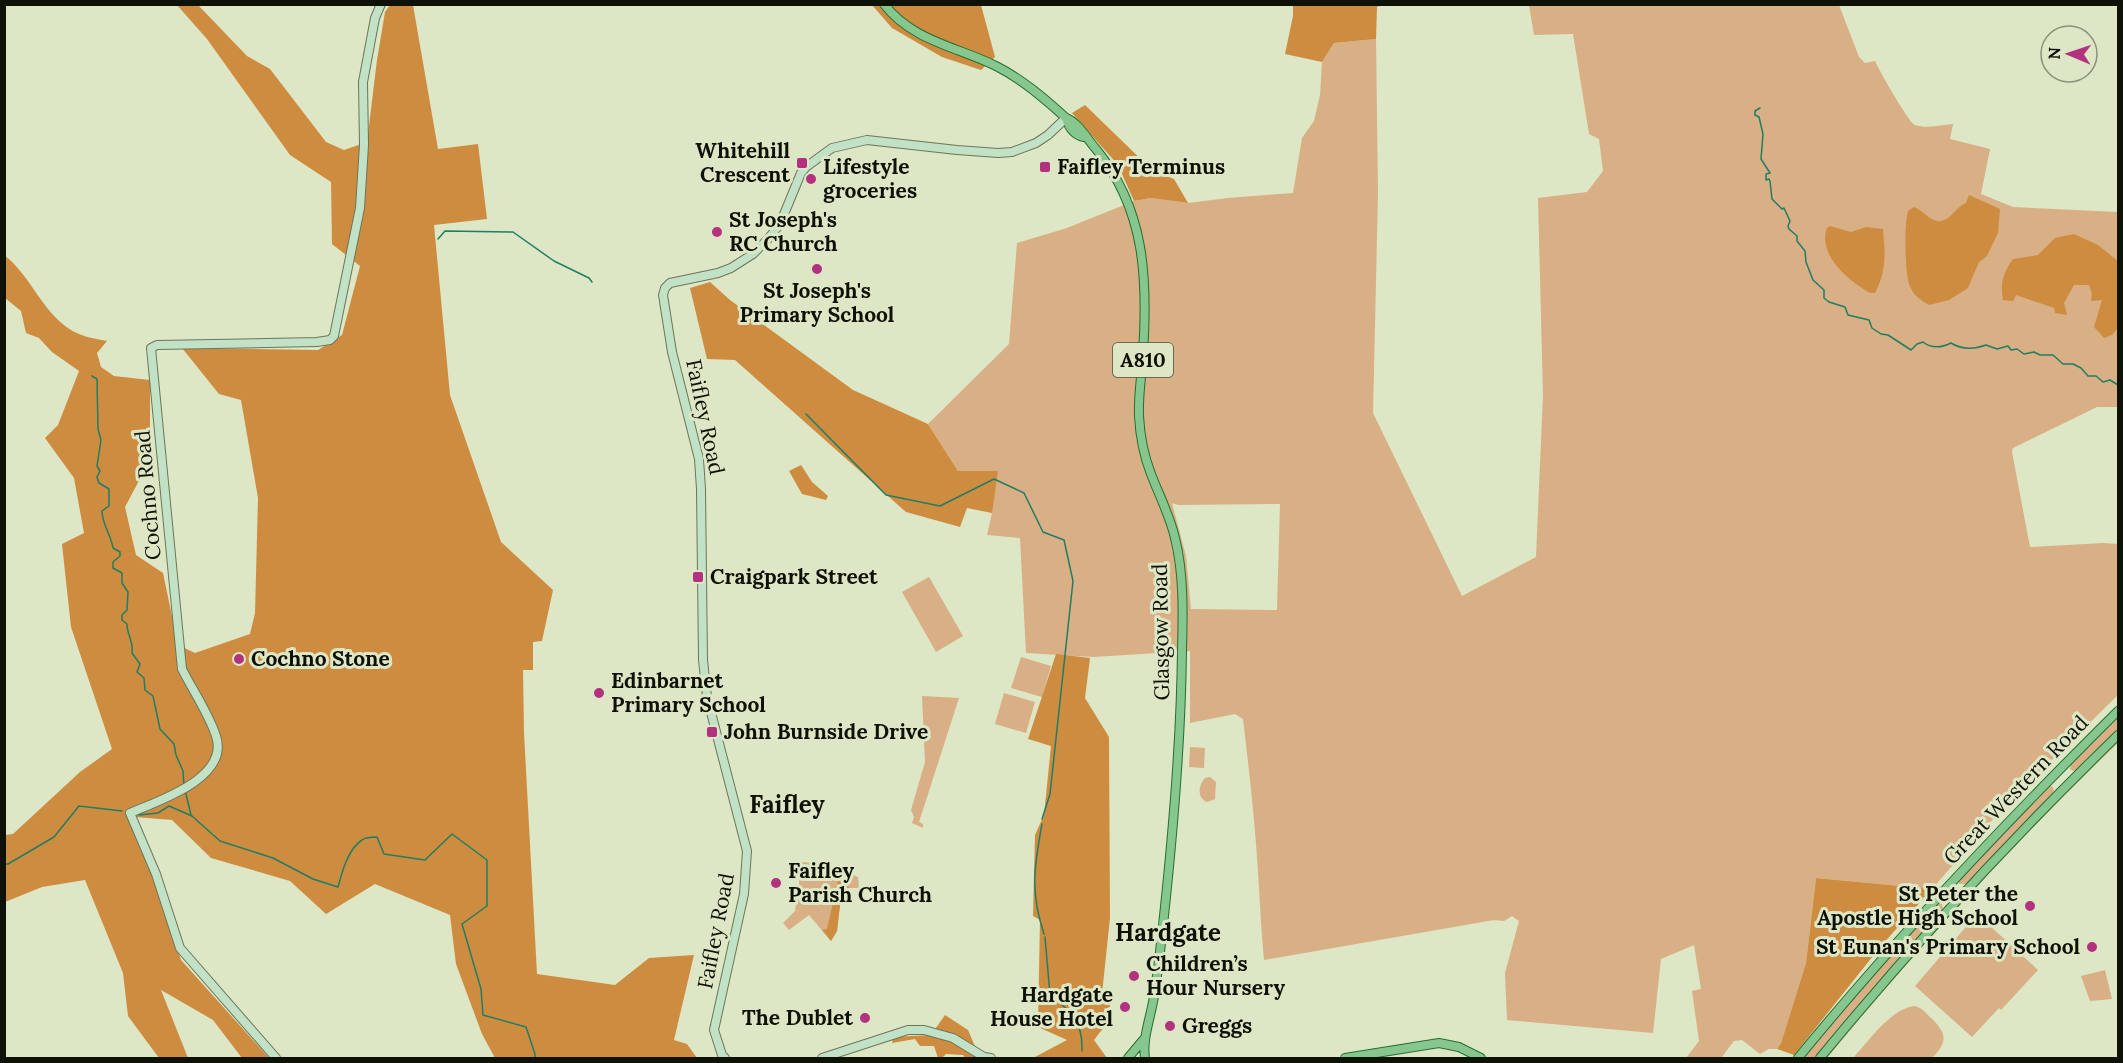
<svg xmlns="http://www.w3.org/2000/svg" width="2123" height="1063" viewBox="0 0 2123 1063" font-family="Lora,serif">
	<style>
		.green { fill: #d9af85; fill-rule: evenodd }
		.forest { fill: #ce8c40 }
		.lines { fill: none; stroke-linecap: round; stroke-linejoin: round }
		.stream { stroke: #1f7e64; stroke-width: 1.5 }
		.secondary-casing { stroke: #6e7557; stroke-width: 10 }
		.primary-casing { stroke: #276e2e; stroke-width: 10 }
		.secondary { stroke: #c2e2c7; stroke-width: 8 }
		.primary { stroke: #86c68f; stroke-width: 8 }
		.poi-dot { fill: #b2327f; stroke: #dde6c5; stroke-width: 2 }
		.labels { text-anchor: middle; stroke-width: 6; stroke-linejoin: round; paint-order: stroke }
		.shield { fill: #dde6c5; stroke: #4c513f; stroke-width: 1.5 }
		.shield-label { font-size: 20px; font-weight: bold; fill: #0e1106 }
		.poi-label { font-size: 21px; font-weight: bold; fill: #0e1106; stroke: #dde6c5; text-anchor: start }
		.street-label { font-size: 21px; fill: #0e1106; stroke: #dde6c5 }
		.quarter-label { font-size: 24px; font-weight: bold; fill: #0e1106; stroke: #dde6c5 }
	</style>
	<rect width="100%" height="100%" fill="#dde6c5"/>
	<!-- green -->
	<path class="green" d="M1529,5h310l20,52 6,6 10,-2c4,9 34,62 40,64 12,4 25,0 38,-1l-3,15 40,10 -9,45 32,13 105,5v195h-21l-84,41 -1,4 18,95 73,-4 15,1v151l-118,116 -68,78 -116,-11 -10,85 -25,80 -4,6h-8l-9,5 -18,-14 -8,1 -13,17h-35l13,-17 -7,-50 9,-2 -7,-44 -33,14 -8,74 -146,-13 -2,-47 14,-52 -7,-5 -8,5 -10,-1 -230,40c-3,-30 -4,-59 -6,-88 -3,-51 -9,-102 -15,-153l-8,-5 -45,9v-72l-97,6 -67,-4 -6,-115 -33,-3 5,-22 -34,-42 -30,-47 81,-80 8,-101 50,-15 67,-27 17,-3 37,5 40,-5 65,-5 9,-55 12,-17 6,-26 2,-33 12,-19 42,-4 2,153 -5,221 89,183 74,-39 7,-162 -5,-197 49,-6 16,-21 -4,-32 -10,-5 -16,-100 -39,1zM1172,503l6,2 102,-1 -3,106 -86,-1 -5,-53z
		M929,577l34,59 -27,16 -34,-60z
		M1021,657l30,9 -9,31 -31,-9z
		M1004,693l31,9 -9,31 -31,-9z
		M922,696l37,2 -40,124 4,2v4l-11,-5 2,-6 -3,-7 14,-48z
		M2118,717v13l-41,40 -4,1 -3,-2 1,-6z
		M2118,740v3c-103,99 -200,205 -291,315h-2c92,-111 190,-217 293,-318z
		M1190,747l15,1 -1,20 -15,-1z
		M1210,777l6,5 -1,17 -8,3c-10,-4 -9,-17 -2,-24z
		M2052,786l2,4 -2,5 -85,89h-8v-4l88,-93z
		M802,862l24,2 32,13 1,11h-17l-5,43 -6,10 -22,-26 -20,15 -6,-7 12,-12z
		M1937,903l5,1 1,5 -128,149h-12l68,-82z
		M1977,914l61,56 -37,40 -2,-2 -27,29 -57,-51z
		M2105,970l7,29 -22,2 -9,-25z
		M1915,1006c7,2 11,7 16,12 16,15 17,24 1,40h-79c16,-17 38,-50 62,-52z"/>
	<!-- forest -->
	<path class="forest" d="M177,5h21l49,51 23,13 56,73 18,8 23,-8 10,-82 8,-48 5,-7h23l25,144 40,-5 9,75 -53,6 16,170 51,147 52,48 -11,51 -9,1v28h-10l1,63 13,241 78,11 34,-27 45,-3 -20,85 13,4 10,14h-202l-13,-24 -26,-70 -6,-49 -75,-31 -49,30 -36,-33 -79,-23 -39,-38 -37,-3 46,143 88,98h-27l-29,-38 -52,-30 27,68h-29l-31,-42 -5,-43 -38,-93 -43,7 -37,15v-67l8,-1 67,-62 32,-23 -41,-122 -9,-83 22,-11 -10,-55 -29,-40 13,-13 21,-54 -27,-19 -13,-14 -13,-5 -5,-22 -16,-13 -1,-43c29,22 40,64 75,79 9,4 19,5 28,7l-10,12 4,14 13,9 36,4v87l-9,10 -16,30 11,48 27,18 15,72 17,8 55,-19 5,-21 3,-115 -17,-98 -22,-6 -37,-46 136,2 24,-15 18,-69 -28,-22 -1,-62 -41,-27 -83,-116z
		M872,5h109l14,52 -14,13 -39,-13 -50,-29z
		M1293,5h87l-3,2 -1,32 -42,4 -12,19 -37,-8 8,-38z
		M1085,105l67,65 22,9 14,24 -37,-5 -17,3 -16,-36 -46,-52z
		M1969,195l31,14 -2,24 -11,23 -8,6 -11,26 -19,12 -20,5c-9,-5 -16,-10 -20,-21 -4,-15 -5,-58 -1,-73l6,-4c8,3 13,10 20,13 14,6 21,-13 32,-17z
		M1830,226l21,6 15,-5 17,2c2,25 4,41 -8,64h-5c-21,-12 -53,-38 -43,-65z
		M2074,234l24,11 20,16v67l-6,7 -8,3 -10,-11 8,-27 -11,1 1,-7 -3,-9h-15l-10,18 3,12 -12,-2 -1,-5 -38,-13 -3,6 -10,-1c-3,-17 0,-27 10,-41l25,-4 17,-17z
		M710,282l20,18 123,90 75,34 30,47h40l-6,42 -25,-5 -7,19 -54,-15 -171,-152 -28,-1 -17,-71z
		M801,465l11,17 16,14 -2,4 -24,-6 -13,-23z
		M1056,654l34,4 -5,40 24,39 1,181 -8,76 9,4 -3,24 -14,18 13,18h-74l34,-18 -29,-13 2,-107 -7,-4 2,-81 9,-20 7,-69 -23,-7z
		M1816,878l116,11 -51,57 -87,109 -17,-6 4,-6 25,-80z
		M838,881l6,2 5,5h-7l-5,43 -6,10 -9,-11 5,-1z
		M945,1015l23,15 12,28h-15l-2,-3 -17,-1 -4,4h-4l-4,-12h-14l-5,-7 -23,4 1,-6 38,-2z"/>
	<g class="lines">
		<!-- stream -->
		<path class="stream" d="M1760,108l-5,3v4l4,2 4,17 -2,25 9,14 -4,1v6l3,-1 1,2 2,18 10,10 2,-1 6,13 -2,5 1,3 8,7v5l8,10 1,11 7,18 11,10v8l5,4 16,5 3,8 21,5 3,8 9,6 7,1 23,15 6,-6 6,-2c9,7 18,6 28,1 11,7 24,6 35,2l11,4 11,-3 3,4 6,-1 7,5 10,-2 6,3h13l10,9h10l8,4 7,8h8l7,6 7,-2 8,5
			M438,239l7,-8 68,1 41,29 35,17 3,4
			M92,376l5,3 1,50 3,11 -4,26 3,5 -3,6 2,6 10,6v17l-7,5c0,13 9,24 11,37l7,4v4l-7,6v6l9,5v10l6,9 -1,18 -5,5v5l5,4c0,11 7,18 5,29l8,11 -3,8 7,6 1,12 8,6 7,33 14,15 2,11 7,16 1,15
			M806,414l80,81 54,11 54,-27 30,14 19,39 21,8 9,41 -23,213 -8,25
			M185,790l6,25
			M139,815l19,-2 11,-7 23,10 28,25 53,17 40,21 25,8c4,-15 10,-38 24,-47 4,-3 10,-3 15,-3l7,17 41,6 27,-26 35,26v46l-25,18 19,65 2,26 43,12 9,27v4
			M1042,824c-8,43 -12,68 2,110
			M4,864h4l46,-27 25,-31 43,5
			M1045,937l5,58c22,17 33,27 32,56"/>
		<defs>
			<path id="secondary" d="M276,1058l-96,-110 -24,-74 -26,-61c28,-12 100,-35 86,-77 -8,-24 -23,-45 -34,-67l-31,-321 6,-3 160,-3 13,-2 4,-4 26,-128 4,-63 -1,-63 12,-64 6,-14
				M725,1058l-3,-3 -8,-25 30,-136 3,-43 -40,-154 -4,-37 -2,-171 -2,-30 -27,-107 -9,-57 2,-7 5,-5 48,-10 13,-5 22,-14 15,-15 12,-15 21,-51 5,-6 26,-19 35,-8 90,10 41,3 14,-1 24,-9 12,-8 18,-17
				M822,1058l86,-28h16l29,8 31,19 7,1"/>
			<path id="primary" d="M884,4c28,37 74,43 112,62 26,13 49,33 70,52 11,3 22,22 30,31 49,60 52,129 47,204 -1,21 -5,42 -4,63 1,20 5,40 12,58 8,21 19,42 24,64 9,36 8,75 7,112 -1,98 -10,196 -21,293 -2,17 -4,35 -7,53 -3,21 -12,42 -9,62
				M1066,118c3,10 8,17 18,19
				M1128,1058l16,-19
				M1345,1058l94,-15 20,4 22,11
				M1798,1058c100,-122 208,-236 320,-347
				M1820,1058c93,-113 193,-221 298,-323"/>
		</defs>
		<!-- secondary casing -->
		<use href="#secondary" class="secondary-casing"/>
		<!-- primary casing -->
		<use href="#primary" class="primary-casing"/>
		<!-- secondary -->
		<use href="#secondary" class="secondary"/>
		<!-- primary -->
		<use href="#primary" class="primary"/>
	</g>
	<!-- markers -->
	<g class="poi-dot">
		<rect x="796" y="157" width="12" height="12" rx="3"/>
		<rect x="1039" y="161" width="12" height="12" rx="3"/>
		<circle cx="811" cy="179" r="6"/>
		<circle cx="717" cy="232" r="6"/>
		<circle cx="817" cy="269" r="6"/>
		<rect x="692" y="571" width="12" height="12" rx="3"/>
		<circle cx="239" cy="659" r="6"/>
		<circle cx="599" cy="693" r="6"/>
		<rect x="706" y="726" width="12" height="12" rx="3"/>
		<circle cx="776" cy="883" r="6"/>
		<circle cx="2030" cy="906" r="6"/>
		<circle cx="2092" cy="947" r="6"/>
		<circle cx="1134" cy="976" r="6"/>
		<circle cx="1125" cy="1007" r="6"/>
		<circle cx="865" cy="1018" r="6"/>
		<circle cx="1170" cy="1026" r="6"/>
	</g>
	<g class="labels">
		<!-- shield labels -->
		<rect class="shield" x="1113" y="343" width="60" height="34" rx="4.5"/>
		<g class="shield-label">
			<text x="1143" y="367">A810</text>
		</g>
		<!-- poi labels -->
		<g class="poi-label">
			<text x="790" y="158" text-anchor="end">Whitehill<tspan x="790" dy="24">Crescent</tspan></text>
			<text x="823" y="174">Lifestyle<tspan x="823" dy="24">groceries</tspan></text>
			<text x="1057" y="174">Faifley Terminus</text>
			<text x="729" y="227">St Joseph's<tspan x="729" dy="24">RC Church</tspan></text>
			<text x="817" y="298" text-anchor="middle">St Joseph's<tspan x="817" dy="24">Primary School</tspan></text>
			<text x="710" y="584">Craigpark Street</text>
			<text x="251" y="666">Cochno Stone</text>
			<text x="611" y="688">Edinbarnet<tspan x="611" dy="24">Primary School</tspan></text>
			<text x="724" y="739">John Burnside Drive</text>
			<text x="788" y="878">Faifley<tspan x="788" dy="24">Parish Church</tspan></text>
			<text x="2018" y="901" text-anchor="end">St Peter the<tspan x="2018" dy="24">Apostle High School</tspan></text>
			<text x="2080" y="954" text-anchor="end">St Eunan's Primary School</text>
			<text x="1146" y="971">Children’s<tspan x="1146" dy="24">Hour Nursery</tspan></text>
			<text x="1113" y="1002" text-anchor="end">Hardgate<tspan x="1113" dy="24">House Hotel</tspan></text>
			<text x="853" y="1025" text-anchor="end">The Dublet</text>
			<text x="1182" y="1033">Greggs</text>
		</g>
		<!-- street labels -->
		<g class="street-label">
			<text transform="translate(705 417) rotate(78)" y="7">Faifley Road</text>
			<text transform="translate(148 495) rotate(-95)" y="7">Cochno Road</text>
			<text transform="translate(1161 632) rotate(-91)" y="7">Glasgow Road</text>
			<text transform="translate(2016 790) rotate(-46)" y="7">Great Western Road</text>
			<text transform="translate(716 931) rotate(-79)" y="7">Faifley Road</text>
		</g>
		<!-- quarter labels -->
		<g class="quarter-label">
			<text x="787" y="813">Faifley</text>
			<text x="1168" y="941">Hardgate</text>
		</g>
	</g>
	<!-- border -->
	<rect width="2123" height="1063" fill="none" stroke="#0e1106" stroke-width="12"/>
	<!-- north arrow -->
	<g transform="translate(2069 54) rotate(272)"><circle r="28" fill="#dde6c5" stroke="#8a9179" stroke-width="1.5"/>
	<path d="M0-4.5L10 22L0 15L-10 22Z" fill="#b2327f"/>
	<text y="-9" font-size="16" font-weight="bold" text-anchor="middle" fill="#0e1106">N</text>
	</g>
</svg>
